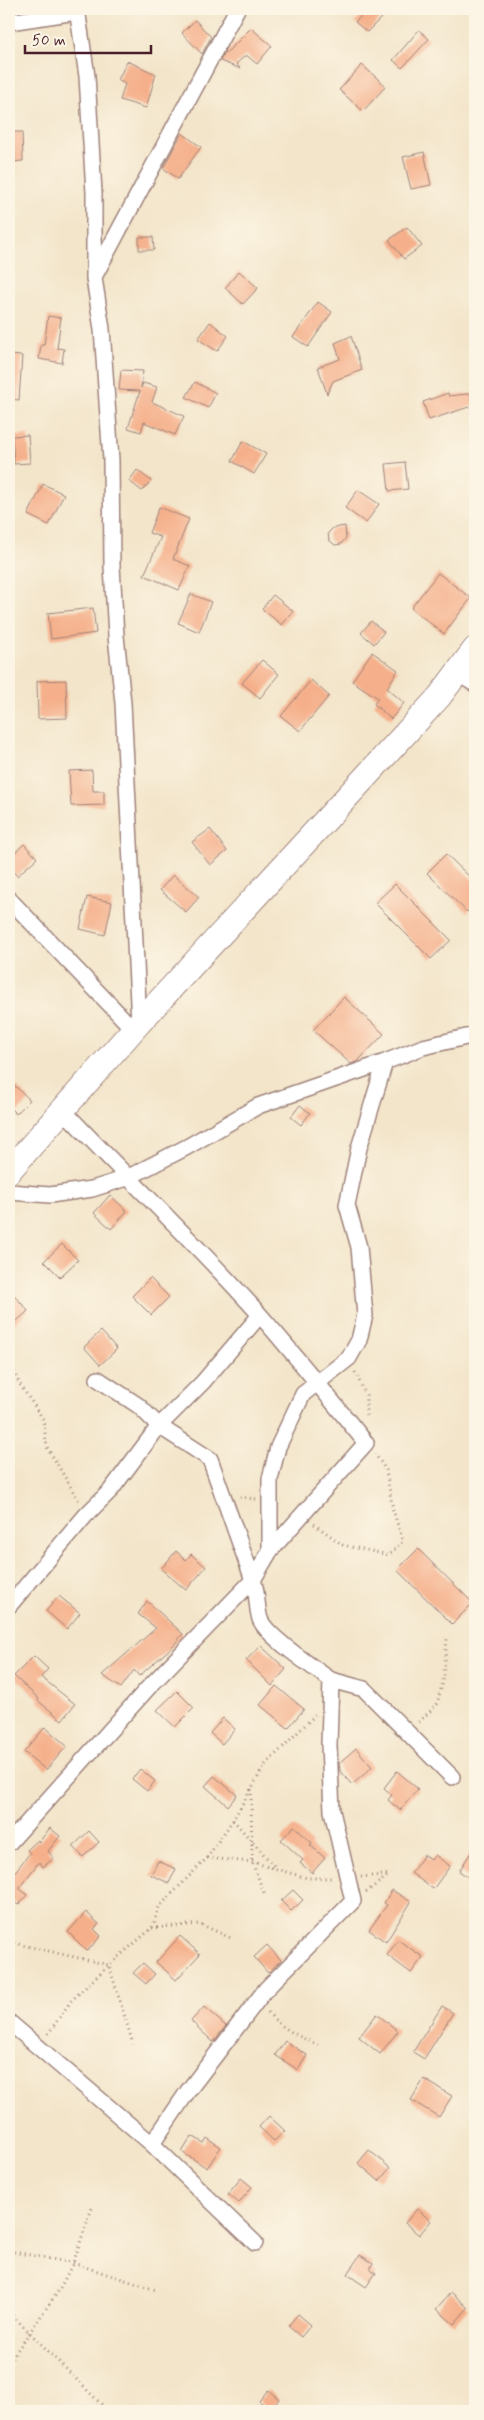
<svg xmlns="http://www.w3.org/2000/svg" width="484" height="2420" viewBox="0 0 484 2420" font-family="Mynerve,sans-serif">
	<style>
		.building { fill: #f5b08b }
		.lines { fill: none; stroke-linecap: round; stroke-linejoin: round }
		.minor-casing { stroke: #9e827a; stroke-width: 18 }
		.primary-casing { stroke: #9e827a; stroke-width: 26 }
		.path { stroke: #9e827a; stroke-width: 3; stroke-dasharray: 1 4; stroke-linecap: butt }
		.minor { stroke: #fff; stroke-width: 15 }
		.primary { stroke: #fff; stroke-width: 24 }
	</style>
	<rect width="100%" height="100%" fill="#fcf5e5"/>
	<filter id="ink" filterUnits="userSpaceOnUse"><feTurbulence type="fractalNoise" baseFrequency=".02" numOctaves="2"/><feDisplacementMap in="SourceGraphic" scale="10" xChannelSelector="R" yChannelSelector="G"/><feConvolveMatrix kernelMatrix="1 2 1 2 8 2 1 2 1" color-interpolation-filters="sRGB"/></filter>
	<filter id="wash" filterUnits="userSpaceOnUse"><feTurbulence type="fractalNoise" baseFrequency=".0096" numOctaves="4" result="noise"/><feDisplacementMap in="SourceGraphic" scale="20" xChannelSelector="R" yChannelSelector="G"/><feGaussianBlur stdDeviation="1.12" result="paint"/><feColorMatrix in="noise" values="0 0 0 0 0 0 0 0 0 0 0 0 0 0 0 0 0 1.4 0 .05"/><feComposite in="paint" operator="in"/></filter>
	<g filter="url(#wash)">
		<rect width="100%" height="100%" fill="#f3e5ca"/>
		<g id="blocks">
			<!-- building -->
			<path class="building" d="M369,9h21l-23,23 -12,-10z
				M195,20l16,17 -9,17 -20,-21z
				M251,28l21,18 -15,18 -11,-9 -10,9 5,5 -21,-8 5,-9 1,1z
				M419,30l10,9 -27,29 -9,-8z
				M127,61l29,13 -10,34 -26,-8 5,-16 -7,-4z
				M362,65l24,21 -23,25 -24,-21z
				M9,132h13l1,29 -14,1z
				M182,133l19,14 -23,32 -15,-11z
				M424,152l7,33 -20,4 -8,-32z
				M407,227l15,19 -18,13 -15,-19z
				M139,237h14l1,13h-15z
				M239,271l19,17 -15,16 -18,-16z
				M318,302l14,10 -24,35 -15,-10z
				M48,316l13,2 -4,30 7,1 -2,14 -23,-4 2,-14h3z
				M210,322l18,14 -11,15 -19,-12z
				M351,336l11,34 -29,11 -6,13 -9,-27 22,-8 -5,-16z
				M9,355l13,1 -3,44 -10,-1z
				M121,370l22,1 -2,17 2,-5 14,4 -5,15 32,14 -9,19 -31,-13 -3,10 -13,-4 12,-37 -21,-1z
				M195,382l21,11 -8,15 -22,-11z
				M448,393l1,3 26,-3v12l-46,15 -6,-18z
				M28,435l2,28 -16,1 -2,-28z
				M243,441l23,13 -12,20 -22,-13z
				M405,462l3,27 -19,2 -3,-27z
				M137,470l14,11 -9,10 -13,-10z
				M43,484l21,10 -15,31 -21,-10z
				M358,490l21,14 -13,19 -21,-15z
				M159,507l30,12 -16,40 17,7 -11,24 -35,-15 17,-38 -12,-4z
				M345,526l1,12 -5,6 -6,1 -6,-5 -1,-7 5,-5z
				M438,573l33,25 -27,36 -33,-26z
				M191,594l20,8 -12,30 -21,-9z
				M273,595l20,16 -11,14 -20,-16z
				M93,608l3,25 -45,6 -3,-26z
				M371,621l13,11 -10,12 -13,-11z
				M372,652l26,18 -11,18 17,15 -13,16 -17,-15 4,-6 -26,-17z
				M262,660l17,14 -19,24 -18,-15z
				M66,680l1,38 -29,1 -1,-38z
				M311,680l18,16 -29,35 -19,-15z
				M92,770l1,21h11v14l-33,1 -2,-35z
				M210,829l17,22 -17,14 -18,-23z
				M24,844l13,14 -20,18 -8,-9v-9z
				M446,854l29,28v21l-8,9 -40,-39z
				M173,875l26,22 -13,15 -26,-22z
				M395,884l56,56 -20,19 -56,-56z
				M87,897l25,5 -7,33 -25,-6z
				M344,997l40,37 -26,27 -7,3 -38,-34z
				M9,1080l21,20 -14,14 -7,-7z
				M300,1105l10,8 -9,12 -10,-8z
				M110,1195l17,16 -16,18 -17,-16z
				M62,1244l16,16 -18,17 -16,-16z
				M150,1278l19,19 -18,18 -19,-19z
				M9,1289l19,22 -19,17z
				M101,1331l16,18 -17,16 -16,-18z
				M418,1549l55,54 -21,21 -55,-54z
				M176,1551l10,9 5,-6 15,13 -20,23 -25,-21z
				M59,1596l21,17 -13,16 -21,-18z
				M147,1601l36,33 -12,14 -32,28 -5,-6 -13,18 -19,-13 54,-47 -18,-14z
				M261,1646l25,23 -14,17 -26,-26z
				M34,1656l14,13 -7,8 34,27 -13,16 -24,-19 1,-2 -25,-23z
				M276,1686l28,23 -16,19 -28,-23z
				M177,1691l17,17 -19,19 -18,-17z
				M223,1718l12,11 -13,15 -12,-11z
				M45,1727l22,19 -21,24 -22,-18z
				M356,1748l16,19 -20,18 -12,-14 -1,-8z
				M140,1769l15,12 -8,10 -15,-12z
				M397,1771l21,18 -18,21 -12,-10 4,-5 -8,-7z
				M214,1776l23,19 -9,11 -23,-20z
				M294,1826l18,17 -2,2 15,13 -13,15 -12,-10 3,-3 -22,-20z
				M50,1828l10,8 -12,15 6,7 -11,9 -4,-5 -20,26 8,7 -9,10 -8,-6 -1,1v-21l21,-26 -3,-3 11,-10 1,2z
				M89,1831l10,11 -16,15 -10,-11z
				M475,1846v36l-16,-11z
				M424,1855l7,5 4,-5 15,11 -17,23 -22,-16z
				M158,1861l18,8 -7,14 -18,-8z
				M293,1890l10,10 -12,11 -10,-10z
				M392,1890l19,12 -25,40 -17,-12 18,-25 -3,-2z
				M86,1912l13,12 -5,5 7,7 -14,15 -19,-19z
				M180,1936l20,18 -24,26 -20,-18z
				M398,1940l25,17 -12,16 -24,-18z
				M267,1945l14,15 -13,13 -14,-16z
				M143,1963l12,11 -9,10 -13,-11z
				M442,2006l11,7 -29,46 -11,-7z
				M204,2007l22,19 -13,16 -22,-21z
				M377,2014l21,17 -18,23 -21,-17z
				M285,2041l22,14 -9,15 -23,-15z
				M424,2079l28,17 -13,21 -28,-17z
				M269,2116l16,15 -11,10 -15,-14z
				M192,2136l12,7 3,-5 14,9 -14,21 -25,-16z
				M369,2150l21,18 -11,13 -21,-18z
				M241,2178l11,9 -13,16 -11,-9z
				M417,2209l14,12 -12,14 -14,-12z
				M360,2255l13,8 -3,6 6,4 -10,14 -19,-13z
				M451,2292l17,16 -14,16 -18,-15z
				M298,2314l13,11 -10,12 -13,-11z
				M268,2390l11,9 -8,11 -12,-9z"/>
		</g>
	</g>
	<g filter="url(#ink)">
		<use href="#blocks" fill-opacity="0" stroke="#9e827a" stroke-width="1"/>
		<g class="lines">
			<defs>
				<path id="minor" d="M77,9l10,67 7,117v85l8,51 9,131 1,106 4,70 7,67 16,320
					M9,22l67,-10
					M94,277l143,-268
					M457,673l18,11
					M9,899l125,131
					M63,1110c65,69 134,134 197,205 36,41 71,85 106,128l-96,108
					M9,1192l41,3 42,-6 35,-11 60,-31 71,-41 127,-44
					M98,1379l41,27 20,20 44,-44 57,-67
					M9,1606l77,-91 25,-25 48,-64 51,33 43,121 -105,108 -139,155
					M331,1680l33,9 88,88
					M9,2022l143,122 103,99
					M152,2144l36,-53 78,-102 87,-88 -21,-90 -3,-66 2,-65c-17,-12 -65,-44 -71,-61 -4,-13 -2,-26 -7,-39l17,-29v-72l8,-32 25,-53 46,-36 10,-18 6,-25 -6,-68 -12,-42 12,-57 26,-86 38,-15 52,-12"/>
				<path id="primary" d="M9,1171l130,-148 300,-326 36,-48"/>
			</defs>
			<!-- minor casing -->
			<use href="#minor" class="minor-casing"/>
			<!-- primary casing -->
			<use href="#primary" class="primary-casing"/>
			<!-- path -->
			<path class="path" d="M9,1357l10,26 24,36 4,28 32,54
				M355,1372l11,23v23
				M240,1497l16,2
				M314,1524l29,21 46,10 14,-14 -10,-31 -7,-40 -11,-16
				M419,1722l18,-18 6,-23 4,-42
				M251,1789l1,73 13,33
				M233,1820l43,48
				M207,1858l45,4 55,16h26
				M361,1877l30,-3
				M366,1892l23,-17
				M152,1928l48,-4 33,15
				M9,1942l100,23 24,79
				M268,2012c12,16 32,25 50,33
				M48,2034l23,-33 38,-36 43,-37 7,-21 48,-49 26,-38 32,-55 50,-50
				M9,2251l64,12 83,27
				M9,2312l99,99
				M9,2362l50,-72 14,-27 20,-58"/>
			<!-- minor -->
			<use href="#minor" class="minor"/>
			<!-- primary -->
			<use href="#primary" class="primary"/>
		</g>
	</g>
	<!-- margin -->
	<rect width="484" height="2420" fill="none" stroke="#fcf5e5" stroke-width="30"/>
	<!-- scale -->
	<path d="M25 45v8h126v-8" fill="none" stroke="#4a1f2b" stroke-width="2.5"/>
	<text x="32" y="45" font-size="15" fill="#4a1f2b" stroke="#fcf5e5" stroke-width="4" paint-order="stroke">50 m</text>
</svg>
